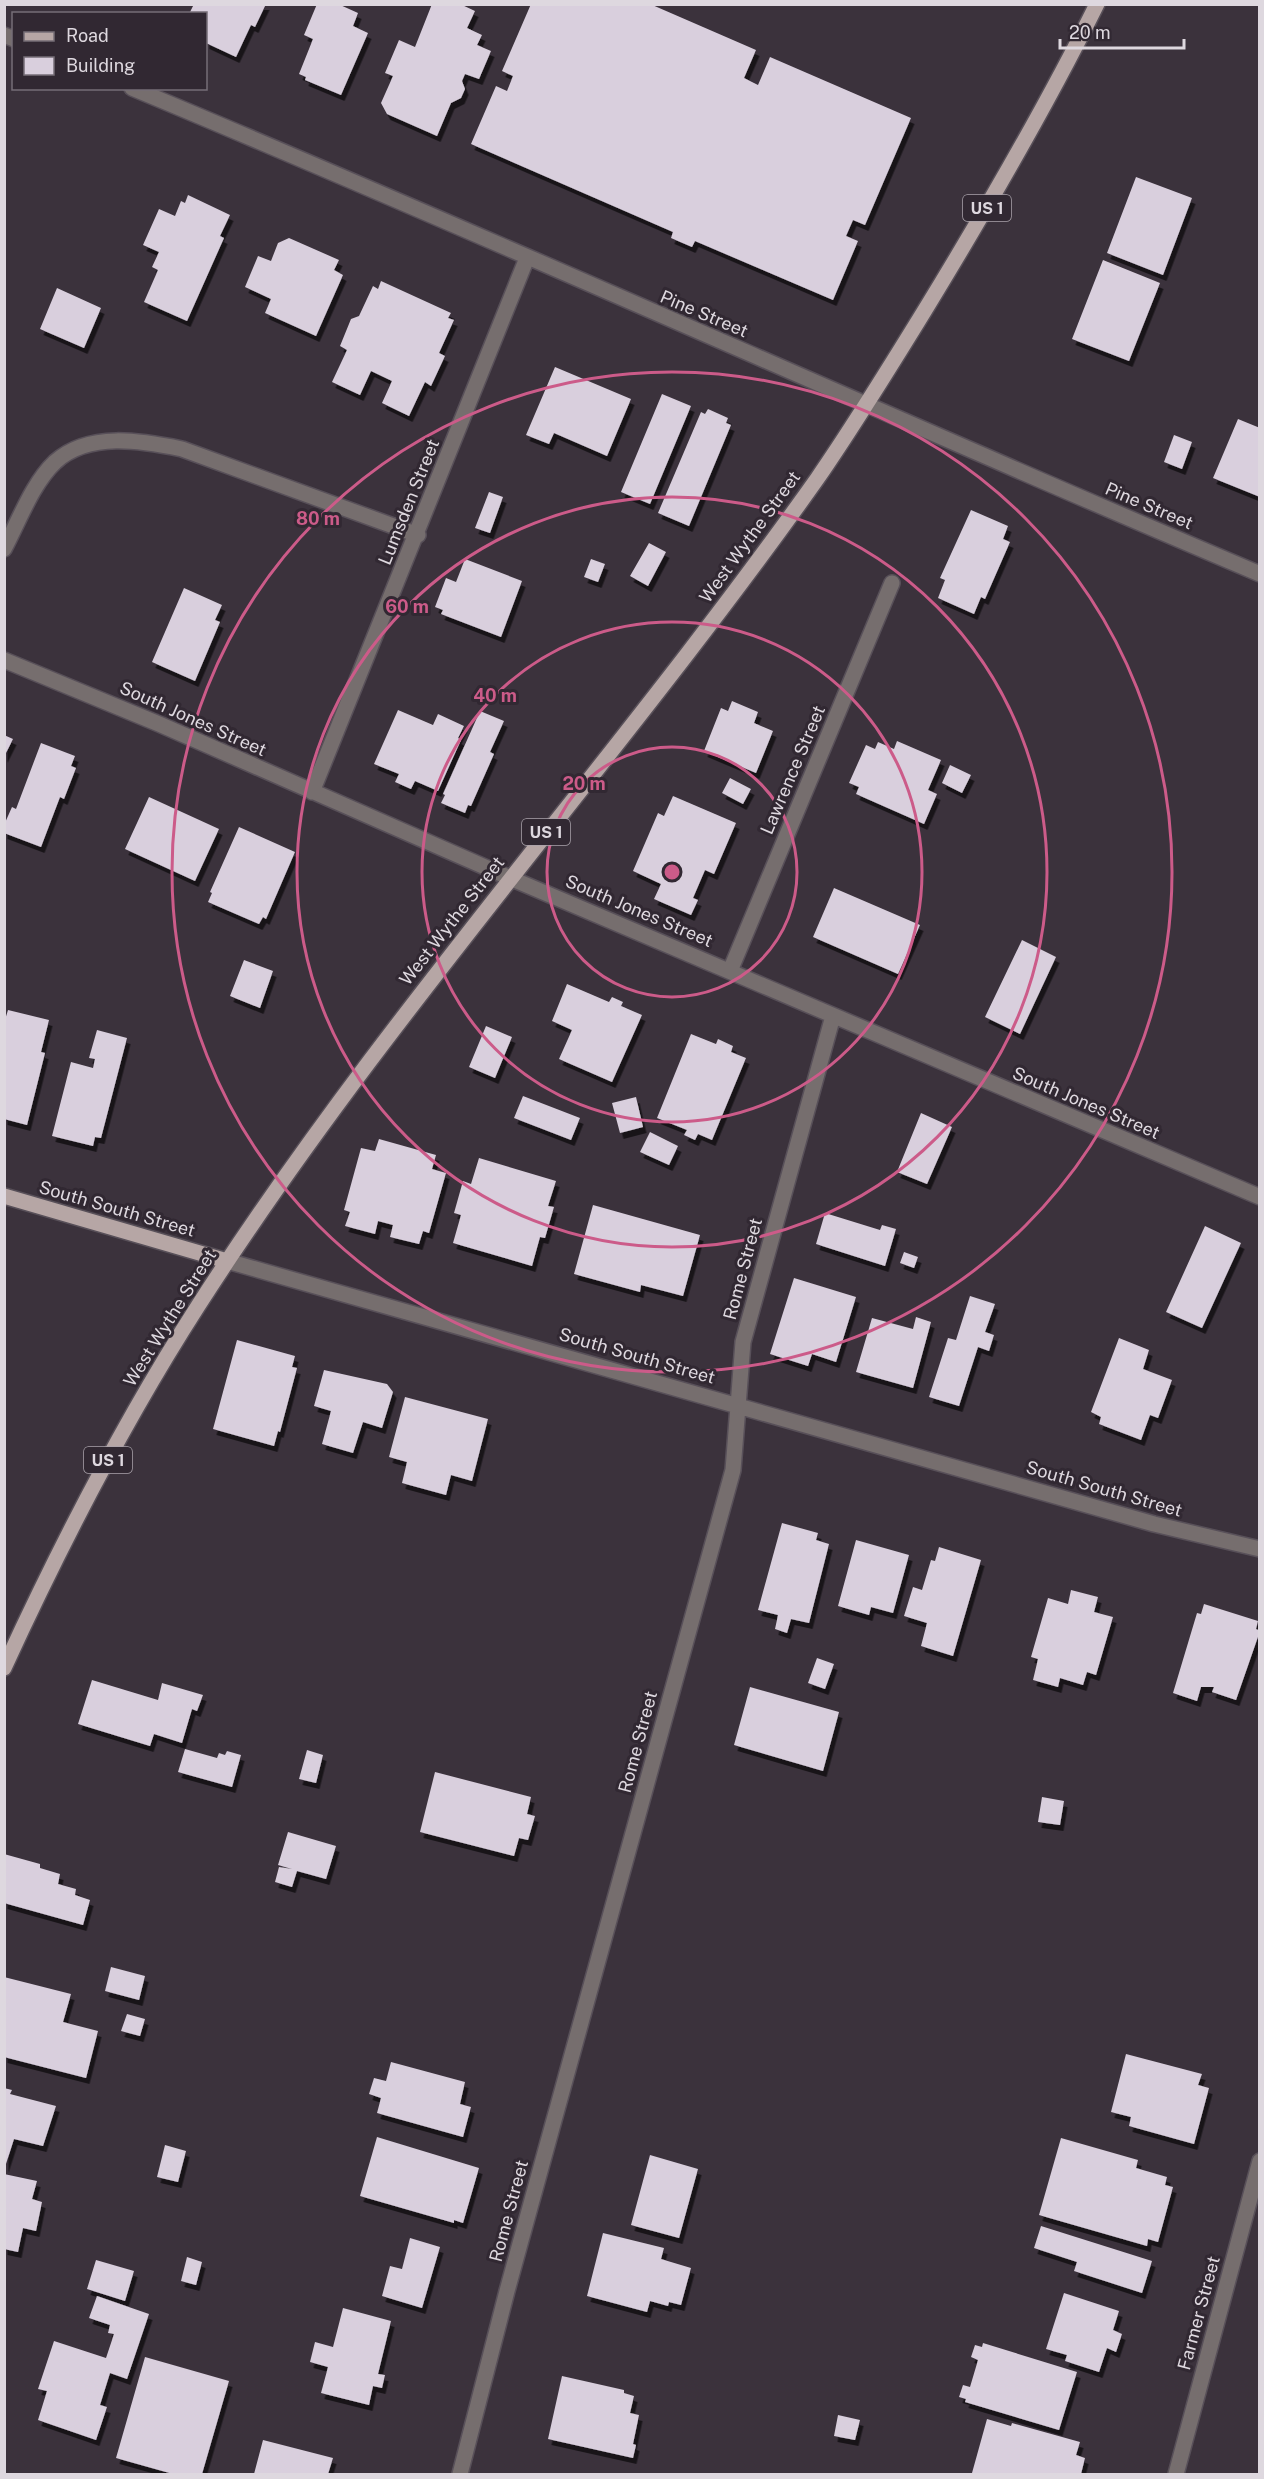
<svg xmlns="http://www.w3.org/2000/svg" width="1264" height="2479" viewBox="0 0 1264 2479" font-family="'Public Sans',sans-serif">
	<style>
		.building { fill: #d9cfdd; filter: url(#shadow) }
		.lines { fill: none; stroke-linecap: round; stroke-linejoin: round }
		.minor-casing { stroke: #585059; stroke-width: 18 }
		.major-casing { stroke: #585059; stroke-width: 18 }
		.minor { stroke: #766e6e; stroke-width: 15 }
		.major { stroke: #b6a6a5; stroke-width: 15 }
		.ring { fill: none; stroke: #cc5b89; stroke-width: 3 }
		.labels { text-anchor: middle; stroke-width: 6; stroke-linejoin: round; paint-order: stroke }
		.shield { fill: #312832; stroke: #aaa3ab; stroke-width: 1.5 }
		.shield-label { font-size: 16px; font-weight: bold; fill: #ded8df }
		.street-label { font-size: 18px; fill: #ded8df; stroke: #312832 }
		.centre { fill: #cc5b89; stroke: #312832; stroke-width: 3 }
		.ring-label { font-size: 18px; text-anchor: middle; font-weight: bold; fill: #cc5b89; stroke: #312832; stroke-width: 6; stroke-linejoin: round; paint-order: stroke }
	</style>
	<defs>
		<filter id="shadow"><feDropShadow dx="3.5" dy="6" stdDeviation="0" flood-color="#0009"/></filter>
	</defs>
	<rect width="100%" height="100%" fill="#3b323c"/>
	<!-- building -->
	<path class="building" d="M194,4h72l-11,23 -4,-2 -15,32 -30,-14v-29h-17z
		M317,4h21l20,9 -5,13 15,7 -27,62 -36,-15 1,-3 -7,-3 14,-35 -9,-4z
		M432,4h28l15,7 -8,17 15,7 -5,10 14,6 -12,28 -14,-5 -3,7 3,8 -4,9 -10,5 -14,33 -50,-22 -6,-11 12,-27 -8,-3 14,-33 16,7z
		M531,4h119l106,46 -12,28 14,7 12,-28 141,61 -46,107 -12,-5 -7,16 12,5 -25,59 -138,-59 -3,6 -21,-9 2,-6 -202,-88 25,-58 11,5 6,-15 -11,-5z
		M1136,177l56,21 -29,77 -56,-22z
		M188,195l42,20 -10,21 4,2 -37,83 -43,-19 14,-32 -6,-3 7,-15 -16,-7 16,-36 16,7 6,-15 4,2z
		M289,238l50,22 -5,10 9,5 -27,61 -51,-23 6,-14 -26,-12 13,-31 13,5 7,-18z
		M1103,260l57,23 -31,78 -57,-22z
		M381,281l70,32 -3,5 6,2 -15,33 6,3 -14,30 -6,-4 -16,34 -27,-13 10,-22 -21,-10 -11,24 -28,-13 15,-32 -7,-4 11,-27 8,-3 14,-30 5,3z
		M57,288l44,20 -17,40 -44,-19z
		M555,367l76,32 -24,57 -53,-23 -5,11 -23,-9z
		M662,394l29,12 -41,98 -29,-12z
		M708,409l20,9 -2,5 5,2 -42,101 -31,-13 43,-101 4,2z
		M1238,419l22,9v69l-47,-19z
		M1174,435l18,7 -10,27 -18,-7z
		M489,492l14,5 -13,36 -15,-5z
		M971,510l37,16 -5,13 7,3 -25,57 -4,-2 -7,17 -36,-16 7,-18 -5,-2z
		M649,543l17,9 -18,34 -18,-10z
		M465,559l57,22 -21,56 -60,-23 2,-4 -8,-3 11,-29 10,4z
		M591,559l14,5 -7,18 -14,-5z
		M184,588l38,17 -7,15 5,2 -25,59 -43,-19z
		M732,701l26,11 -4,11 19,8 -17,42 -52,-22 17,-43 7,3z
		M398,710l35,15 5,-11 26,12 -6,12 3,2 -23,51 -23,-10 -4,8 -16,-7 4,-8 -25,-10z
		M480,711l24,10 -14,31 4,2 -23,52 -3,-1 -3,8 -24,-10 4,-8 -2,-1z
		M4,735l9,4 -9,18z
		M897,741l44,19 -13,30 9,4 -13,30 -68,-30 3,-7 -10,-4 17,-38 9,4 3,-7 16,7z
		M41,743l34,13 -4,10 5,2 -12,31 -4,-2 -19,50 -37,-14v-8l8,-18 4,2z
		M950,765l21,10 -9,18 -20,-10z
		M730,778l21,11 -8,15 -21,-11z
		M673,796l63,27 -22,51 -9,-4 -12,28 5,2 -7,15 -37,-16 7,-15 -28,-13 25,-58 6,3z
		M149,797l70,32 -24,52 -70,-32z
		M239,827l56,25 -29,67 -3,-2 -4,7 -51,-22 4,-9 -2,-1z
		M834,888l86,37 -22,49 -85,-37z
		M1022,940l34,17 -36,77 -35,-17z
		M244,960l29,11 -13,37 -30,-12z
		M567,984l42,18 3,-5 11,5 -2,4 21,9 -30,67 -53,-23 13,-29 -20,-9z
		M8,1010l41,10 -8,32 4,1 -18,72 -23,-6v-96z
		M486,1026l26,11 -17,41 -26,-11z
		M97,1030l30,8 -26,100 -6,-1 -2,9 -41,-10 19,-74 22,6 2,-9 -6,-1z
		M691,1034l25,10 2,-5 15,7 -2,6 15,6 -34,82 -14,-6 -3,6 -11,-5 3,-5 -30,-12z
		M523,1096l57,22 -9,22 -57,-22z
		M636,1097l7,30 -23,6 -8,-30z
		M921,1113l31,14 -25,57 -30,-12z
		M650,1132l28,14 -9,19 -29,-13z
		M379,1139l57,16 -4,14 14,4 -17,60 -6,-2 -4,13 -29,-7 3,-12 -15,-4 -3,13 -30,-8 5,-14 -6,-2 17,-62 14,3z
		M479,1158l77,23 -8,25 6,1 -9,31 -5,-1 -8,29 -79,-23 8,-28 -7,-2 9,-32 8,3z
		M593,1205l107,30 -17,61 -42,-11 -1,7 -66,-18z
		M825,1213l55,17 2,-5 14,4 -11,37 -69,-22z
		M1205,1226l36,17 -39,85 -36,-16z
		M904,1252l14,5 -4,11 -14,-5z
		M794,1278l62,19 -20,65 -24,-8 -4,12 -38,-12z
		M970,1296l25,8 -10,28 9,3 -5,16 -11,-4 -19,59 -30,-9 19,-59 8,2z
		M916,1317l15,5 -18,66 -57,-16 16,-54 41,11z
		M1119,1338l30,12 -6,19 29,11 -14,38 -8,-3 -9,25 -42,-16 2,-7 -10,-5z
		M237,1340l58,16 -3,11 5,1 -17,64 -2,-1 -4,15 -61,-17z
		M324,1370l63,14 6,8 -11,36 -19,-6 -10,31 -31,-9 9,-33 -17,-5z
		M405,1397l83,22 -16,62 -21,-6 -5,20 -44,-12 5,-21 -18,-5z
		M782,1523l36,10 -2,7 13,4 -20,79 -18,-4 -4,14 -12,-4 3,-14 -20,-5z
		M856,1540l53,15 -16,58 -22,-6 -2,8 -31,-9z
		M939,1547l42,13 -28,96 -32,-10 6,-23 -23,-7 9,-29 9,3 9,-30 4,1z
		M1071,1590l27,7 -4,15 19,5 -17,58 -9,-3 -4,13 -23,-7 -2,9 -25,-7 5,-21 -7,-2 17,-59 20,6z
		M1204,1604l54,17 -2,8 4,2 -24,69 -24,-8 2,-5h-13l-4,14 -24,-8 24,-80 4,1z
		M817,1658l17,6 -9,25 -17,-6z
		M92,1680l66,20 4,-17 41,12 -6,16 -5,-2 -10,34 -28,-9 -4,12 -72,-22z
		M750,1687l89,25 -16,59 -89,-26z
		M185,1749l32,9 2,-5 6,2 2,-4 14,4 -9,32 -54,-15z
		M307,1750l16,5 -7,28 -17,-4z
		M435,1772l96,25 -4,17 8,2 -7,24 -9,-2 -5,18 -94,-24z
		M1042,1797l22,4 -4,24 -22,-3z
		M288,1832l48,14 -10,33 -29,-8 -5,16 -17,-5 4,-15 13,2 -14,-4z
		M4,1854l36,10v4l20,6 -2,10 18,5 -1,6 15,5 -7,25 -79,-22z
		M111,1967l34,9 -6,24 -34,-9z
		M4,1977l67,17 -8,28 35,9 -12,47 -82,-21z
		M127,2014l18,5 -5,17 -19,-5z
		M1126,2054l76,20 -4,11 11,3 -15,56 -65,-18 2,-9 -20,-5z
		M391,2062l74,20 -5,22 11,3 -8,30 -86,-24 4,-15 -12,-4 5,-16 12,3z
		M4,2088l8,2 -2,4 46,12 -13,40 -29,-7 -9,28z
		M377,2137l102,31 -16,55 -9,-3v3l-94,-27z
		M1061,2138l77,22 -2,8 31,9 -2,8 8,2 -15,55 -10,-3 -1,7 -108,-31z
		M165,2145l21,6 -8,31 -21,-5z
		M650,2155l48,14 -19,69 -48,-13z
		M4,2174l33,7 -5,18 10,3 -6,29 -13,-3 -5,24 -14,-3z
		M1041,2226l111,35 -10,32 -68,-22 3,-9 -43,-14z
		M603,2233l61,15 -3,11 30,9 -10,37 -12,-3 -1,4 -18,-5 -3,11 -60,-16z
		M410,2238l30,9 -18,61 -40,-12 8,-30 12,3z
		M187,2257l15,5 -6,23 -15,-4z
		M96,2260l38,11 -9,30 -38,-12z
		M1064,2293l55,18 -6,19 9,4 -6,18 -9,-4 -8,24 -34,-11 2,-6 -21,-6z
		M97,2296l52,18 -22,65 -17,-6 -10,32 7,2 -11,33 -58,-20 9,-29 -9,-2 16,-48 52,17 8,-24 -6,-1 2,-8 -21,-7z
		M343,2308l48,13 -13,53 7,1 -3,13 -9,-2 -4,19 -48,-12 7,-26 -18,-5 5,-20 18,5z
		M983,2343l94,29 -18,58 -94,-28 1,-3 -7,-2 4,-12 7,2 8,-27 -7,-3 4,-12 7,2z
		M145,2357l84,24 -27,93h-29l-57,-16z
		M562,2376l62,14v3l10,3 -4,17 9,2 -6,29 3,1 -3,13 -85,-19z
		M838,2415l22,5 -5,20 -21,-4z
		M987,2419l24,7 1,-3 68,19 -4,13 9,3 -4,16 -109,-1z
		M263,2440l70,18 -5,16h-74z"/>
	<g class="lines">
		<defs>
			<path id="minor" d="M4,35l10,4
				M132,88c378,157 751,327 1128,486
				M4,549c15,-28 28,-65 51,-87 34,-31 87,-21 127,-13l236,86
				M4,660l155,64 351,154 750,319
				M312,792l215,-534
				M730,971l162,-388
				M227,1261l927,263 106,25
				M460,2474l47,-183 226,-821 10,-128 90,-326
				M1176,2474l84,-313"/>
			<path id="major" d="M4,1196l223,65
				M4,1668c57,-124 120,-247 194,-362 186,-290 420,-546 619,-827 38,-55 73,-112 108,-169 61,-100 120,-201 172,-306"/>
		</defs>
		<!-- minor casing -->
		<use href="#minor" class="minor-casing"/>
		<!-- major casing -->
		<use href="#major" class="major-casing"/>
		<!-- minor -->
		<use href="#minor" class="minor"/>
		<!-- major -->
		<use href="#major" class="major"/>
	</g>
	<!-- distance rings -->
	<g class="ring">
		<circle cx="672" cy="872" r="125"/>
		<circle cx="672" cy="872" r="250"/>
		<circle cx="672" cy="872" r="375"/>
		<circle cx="672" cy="872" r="500"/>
	</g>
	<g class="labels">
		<!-- shield labels -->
		<g class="shield">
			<rect x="963" y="195" width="48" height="26" rx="4.5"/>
			<rect x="522" y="819" width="48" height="26" rx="4.5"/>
			<rect x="84" y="1447" width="48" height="26" rx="4.5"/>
		</g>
		<g class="shield-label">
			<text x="987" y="214">US 1</text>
			<text x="546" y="838">US 1</text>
			<text x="108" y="1466">US 1</text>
		</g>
		<!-- street labels -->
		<g class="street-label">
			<text transform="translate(704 314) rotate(23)" y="6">Pine Street</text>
			<text transform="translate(409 502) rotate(-68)" y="6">Lumsden Street</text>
			<text transform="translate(1149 506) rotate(23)" y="6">Pine Street</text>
			<text transform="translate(750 537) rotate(-54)" y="6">West Wythe Street</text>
			<text transform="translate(193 719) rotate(24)" y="6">South Jones Street</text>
			<text transform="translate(793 770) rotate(-67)" y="6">Lawrence Street</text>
			<text transform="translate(639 911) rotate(23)" y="6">South Jones Street</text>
			<text transform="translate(452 921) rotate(-52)" y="6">West Wythe Street</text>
			<text transform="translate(1086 1103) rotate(23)" y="6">South Jones Street</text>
			<text transform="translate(117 1209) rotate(16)" y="6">South South Street</text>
			<text transform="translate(743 1269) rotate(-75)" y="6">Rome Street</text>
			<text transform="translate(170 1318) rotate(-58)" y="6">West Wythe Street</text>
			<text transform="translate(637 1356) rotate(16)" y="6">South South Street</text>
			<text transform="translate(1104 1489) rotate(16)" y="6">South South Street</text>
			<text transform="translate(638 1742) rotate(-75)" y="6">Rome Street</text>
			<text transform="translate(509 2211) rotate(-75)" y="6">Rome Street</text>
			<text transform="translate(1199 2313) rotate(-75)" y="6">Farmer Street</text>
		</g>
	</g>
	<circle cx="672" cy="872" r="9" class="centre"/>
	<g class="ring-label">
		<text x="318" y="525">80 m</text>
		<text x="407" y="613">60 m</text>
		<text x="495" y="702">40 m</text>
		<text x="584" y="790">20 m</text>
	</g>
	<!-- border -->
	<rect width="1264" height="2479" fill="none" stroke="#ded8df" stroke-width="12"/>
	<!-- legend -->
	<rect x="12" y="12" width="195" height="78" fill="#312832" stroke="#766e77" stroke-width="1.5"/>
	<rect x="24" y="32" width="30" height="9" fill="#b6a6a5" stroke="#766e77" stroke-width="1.5"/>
	<text x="66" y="42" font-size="18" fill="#ded8df">Road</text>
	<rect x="24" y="57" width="30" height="18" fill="#d9cfdd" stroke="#766e77" stroke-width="1.5"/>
	<text x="66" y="72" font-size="18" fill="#ded8df">Building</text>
	<!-- scale -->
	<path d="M1060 39v9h124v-9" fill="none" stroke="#ded8df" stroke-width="3"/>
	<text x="1069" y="39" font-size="18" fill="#ded8df" stroke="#312832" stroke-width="4.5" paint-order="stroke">20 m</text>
</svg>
